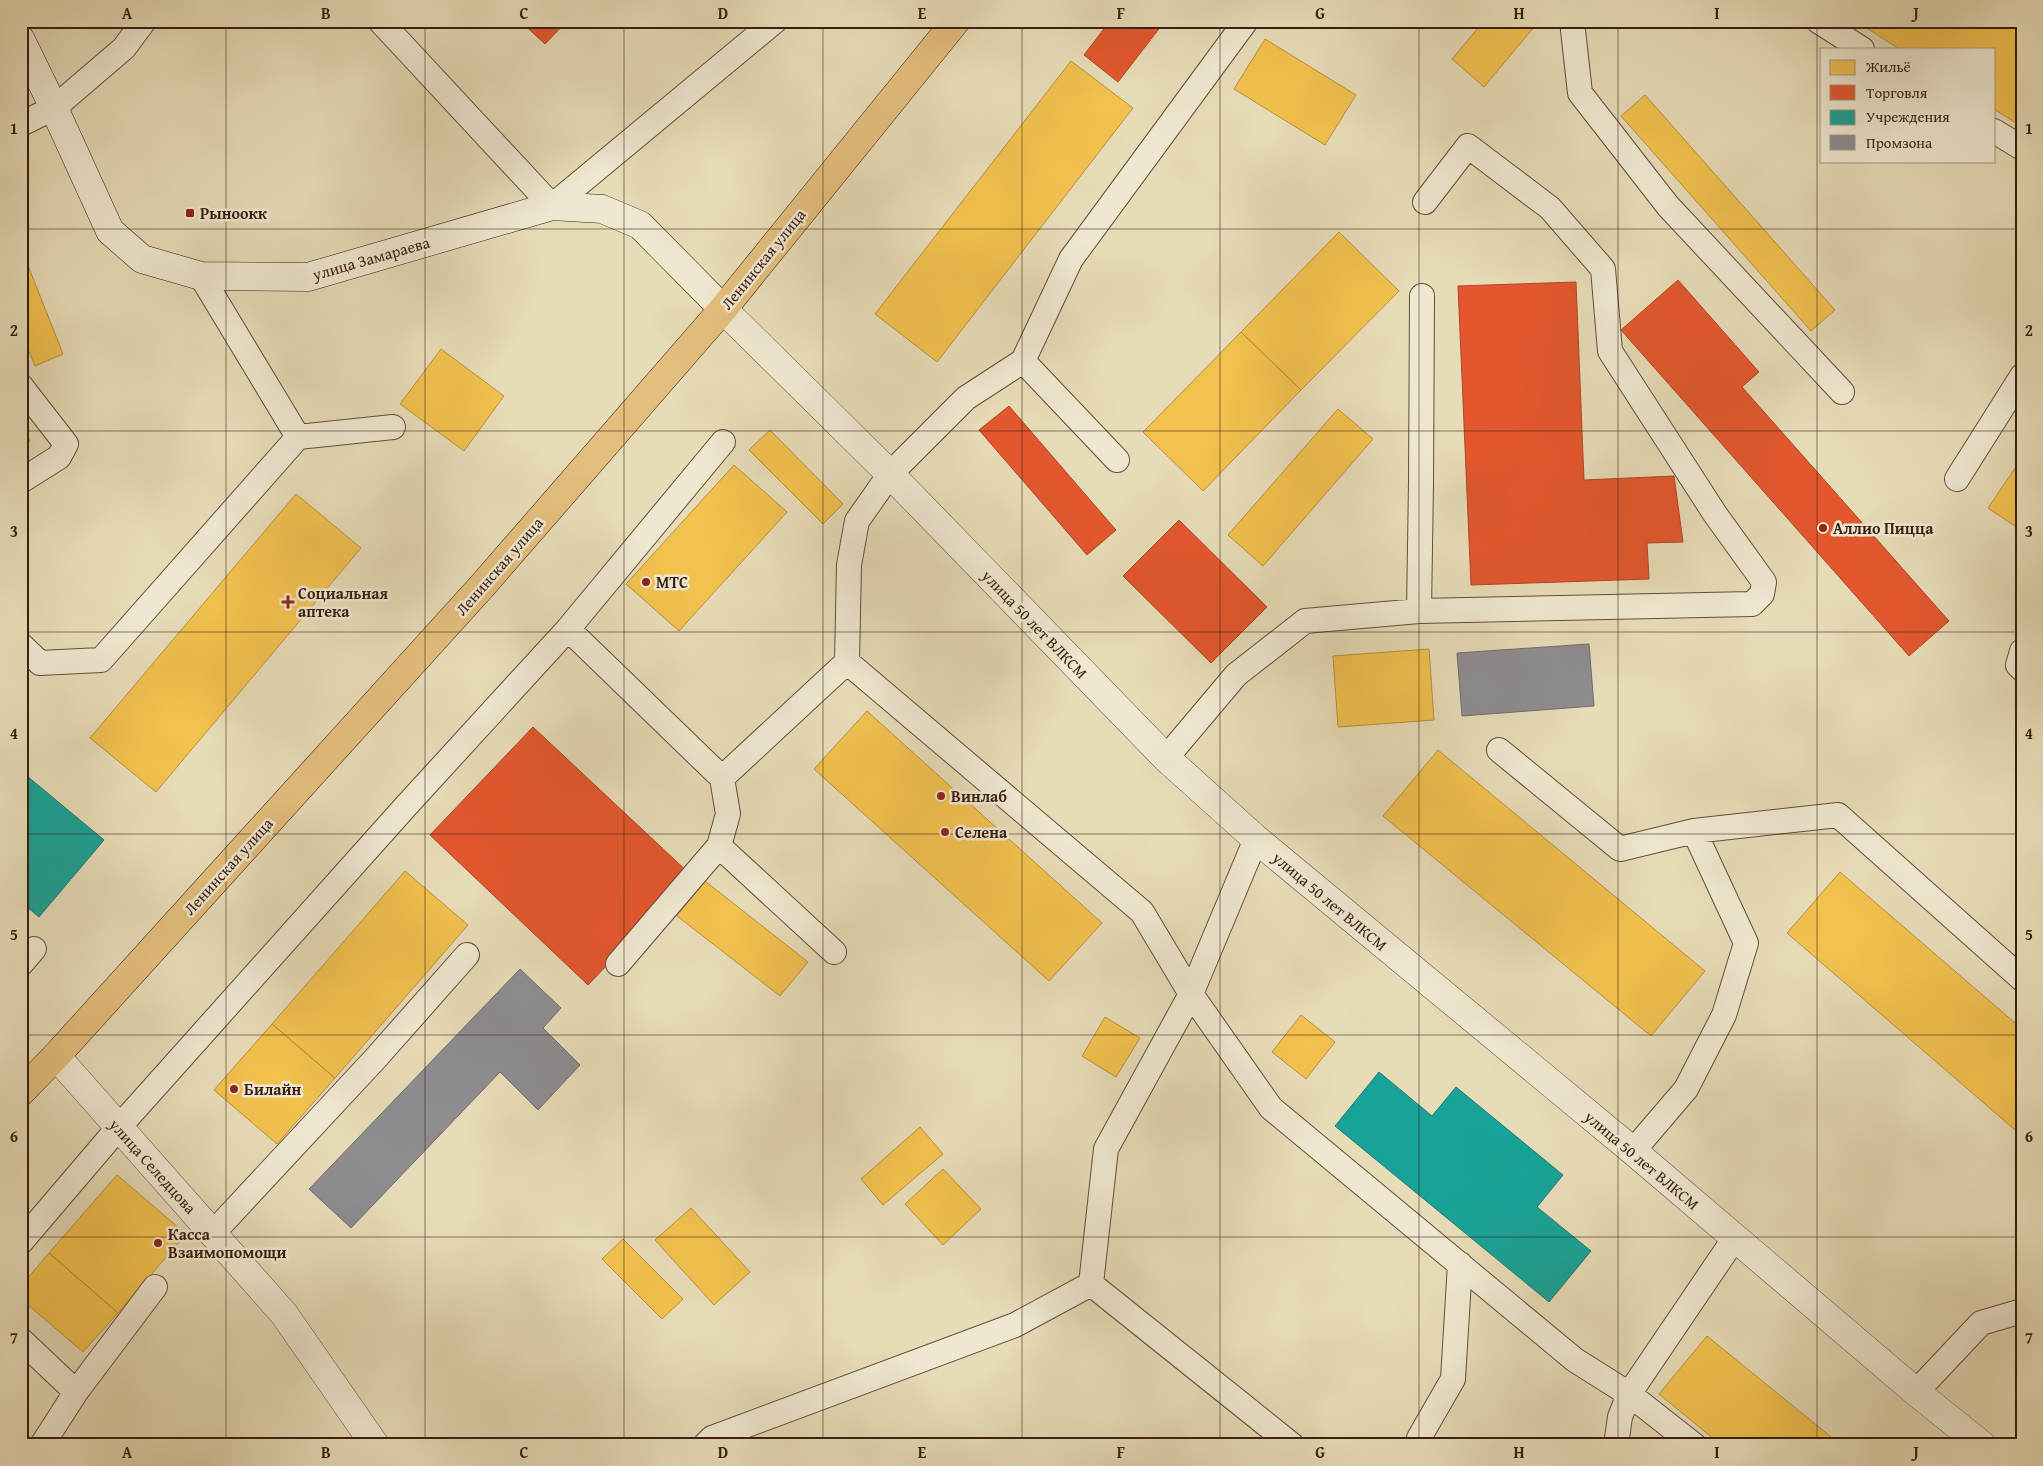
<svg xmlns="http://www.w3.org/2000/svg" width="2043" height="1466" viewBox="0 0 2043 1466" font-family="'Gentium Book Plus',serif">
	<style>
		.homes { fill: #f2c14e; stroke: #ba903b }
		.shops { fill: #e4572e; stroke: #b04625 }
		.public { fill: #17a398; stroke: #217b6f }
		.industry { fill: #8d8d92; stroke: #746b6b }
		.lines { fill: none; stroke-linecap: round; stroke-linejoin: round }
		.service-casing { stroke: #644d3a; stroke-width: 26 }
		.minor-casing { stroke: #644d3a; stroke-width: 29 }
		.tertiary-casing { stroke: #644d3a; stroke-width: 29 }
		.secondary-casing { stroke: #381d10; stroke-width: 29 }
		.primary-casing { stroke: #381d10; stroke-width: 29 }
		.service { stroke: #efe8d1; stroke-width: 24 }
		.minor { stroke: #efe8d1; stroke-width: 28 }
		.tertiary { stroke: #efe8d1; stroke-width: 28 }
		.secondary { stroke: #efe8d1; stroke-width: 28 }
		.primary { stroke: #e4be7c; stroke-width: 28 }
		.grid { fill: none; stroke: #381d10; stroke-width: 1; stroke-opacity: 0.55 }
		.poi-dot { fill: #8f2418; stroke: #efe8d1; stroke-width: 2 }
		.labels { text-anchor: middle; stroke-width: 5; stroke-linejoin: round; paint-order: stroke }
		.poi-label { font-size: 16px; font-weight: bold; fill: #381d10; stroke: #efe8d1; text-anchor: start }
		.street-label { font-size: 16px; fill: #381d10; stroke: #efe8d1 }
		.neatline { fill: none; stroke: #381d10; stroke-width: 2 }
		.grid-label { font-size: 16px; text-anchor: middle; font-weight: bold; fill: #381d10 }
	</style>
	<rect width="100%" height="100%" fill="#e7dcb8"/>
	<filter id="stains"><feTurbulence type="fractalNoise" baseFrequency=".004" numOctaves="4"/><feColorMatrix values="0 0 0 0 .2 0 0 0 0 .09 0 0 0 0 .02 0 0 0 .5 -.17"/></filter>
	<radialGradient id="worn" r=".72"><stop offset=".6" stop-color="#630" stop-opacity="0"/><stop offset="1" stop-color="#630" stop-opacity=".3"/></radialGradient>
	<!-- homes -->
	<path class="homes" d="M1484,21h55l-55,66 -32,-28z
		M1856,21h166v106l-28,-18v-60h-95z
		M1265,39l91,56 -31,50 -91,-56z
		M1071,61l62,47 -196,254 -62,-48z
		M1645,95l190,215 -24,21 -190,-215z
		M1339,232l60,59 -98,99 -60,-58z
		M27,263l36,91 -28,12 -14,-34v-67z
		M1241,332l60,58 -98,101 -60,-59z
		M441,349l63,47 -40,55 -64,-47z
		M1338,409l35,30 -110,127 -35,-31z
		M21,426l9,15 -9,6z
		M770,430l73,74 -20,20 -74,-74z
		M2022,458v73l-34,-23z
		M734,465l53,47 -108,119 -53,-47z
		M296,494l65,54 -205,244 -66,-54z
		M1429,649l5,71 -96,7 -5,-71z
		M867,711l235,212 -53,58 -235,-212z
		M1438,750l267,221 -54,65 -268,-220z
		M405,871l63,54 -133,153 -63,-54z
		M1840,872l182,157v107l-235,-203z
		M705,881l103,81 -28,34 -103,-80z
		M1301,1015l34,27 -29,37 -34,-27z
		M1105,1017l35,21 -24,39 -34,-21z
		M272,1024l63,54 -58,66 -63,-54z
		M920,1127l23,27 -60,51 -22,-26z
		M943,1169l38,40 -38,36 -38,-41z
		M117,1175l69,59 -68,79 -69,-60z
		M691,1208l59,64 -36,33 -59,-65z
		M623,1239l60,60 -21,20 -60,-60z
		M49,1253l69,60 -35,39 -62,-53v-13z
		M1707,1336l134,109h-120l-62,-51z"/>
	<!-- shops -->
	<path class="shops" d="M520,21h47l-22,23z
		M1110,21h55l-47,61 -34,-27z
		M1678,280l81,92 -17,15 207,234 -40,35 -288,-326z
		M1576,282l8,198 90,-4 9,66 -36,1 2,36 -178,6 -13,-299z
		M1009,406l107,124 -29,25 -108,-125z
		M1179,520l88,87 -56,56 -88,-87z
		M533,727l159,149 -104,109 -158,-150z"/>
	<!-- public -->
	<path class="public" d="M21,771l83,69 -65,77 -18,-15z
		M1379,1072l53,44 24,-29 107,88 -26,32 54,44 -42,51 -214,-176z"/>
	<!-- industry -->
	<path class="industry" d="M1589,644l5,62 -132,10 -5,-63z
		M520,969l41,39 -18,20 37,37 -42,45 -38,-38 -149,156 -42,-39z"/>
	<g class="lines">
		<defs>
			<path id="service" d="M380,21l172,185 223,-185
				M1246,21l-175,238 -48,102 -57,37 -76,76 -33,47 -8,44 -2,97 295,250 49,82 80,114 304,252 54,34 65,51
				M1572,21l8,72 88,113 174,186
				M1818,21l44,28
				M21,124l33,-16 70,-60 20,-27
				M1994,131l28,17
				M201,276l97,161
				M1023,361l94,99
				M21,386l45,58 -7,13 -38,24
				M1957,479l65,-103
				M1419,611l333,-7 10,-10 2,-12 -49,-68 -105,-163 -7,-82 -53,-61 -82,-62 -43,56
				M568,629l154,149 6,36 -9,32 -101,118
				M21,645l19,18 61,-3 197,-223 95,-10
				M2022,651l-4,14 4,4
				M1499,750l121,99 74,-18 144,-16 184,164
				M1166,758l70,-83 69,-54 114,-10 2,-128 1,-187
				M722,778l125,-116
				M719,846l115,106
				M21,964l13,-15
				M1633,1151l53,-62 38,-74 22,-72 -52,-112
				M213,1233l162,-174 92,-104
				M21,1242l98,-115 287,-321 162,-177 155,-187
				M1091,1284l201,161
				M21,1340l55,52
				M1916,1392l65,-69 41,-12
				M1419,1438l34,-59 7,-115
				M42,1445l34,-53 79,-105
				M705,1445l7,-7 303,-113 76,-41 15,-135 85,-155 65,-155
				M1616,1445l4,-28 9,-23 105,-155"/>
			<path id="minor" d="M56,1056l228,258 91,131"/>
			<path id="tertiary" d="M723,309l167,165 276,284 90,81 377,312 283,241 66,53"/>
			<path id="secondary" d="M21,40l33,68 56,123 32,28 59,17 107,1 244,-71 50,3 38,16 83,84"/>
			<path id="primary" d="M21,1092l35,-36 427,-471 240,-276 233,-288"/>
		</defs>
		<!-- service casing -->
		<use href="#service" class="service-casing"/>
		<!-- minor casing -->
		<use href="#minor" class="minor-casing"/>
		<!-- tertiary casing -->
		<use href="#tertiary" class="tertiary-casing"/>
		<!-- secondary casing -->
		<use href="#secondary" class="secondary-casing"/>
		<!-- primary casing -->
		<use href="#primary" class="primary-casing"/>
		<!-- service -->
		<use href="#service" class="service"/>
		<!-- minor -->
		<use href="#minor" class="minor"/>
		<!-- tertiary -->
		<use href="#tertiary" class="tertiary"/>
		<!-- secondary -->
		<use href="#secondary" class="secondary"/>
		<!-- primary -->
		<use href="#primary" class="primary"/>
	</g>
	<!-- grid -->
	<path class="grid" d="M226,21v1424M425,21v1424M624,21v1424M823,21v1424M1022,21v1424M1220,21v1424M1419,21v1424M1618,21v1424M1817,21v1424M21,229h2001M21,431h2001M21,632h2001M21,834h2001M21,1035h2001M21,1237h2001"/>
	<!-- markers -->
	<g class="poi-dot">
		<rect x="185" y="208" width="10" height="10" rx="2.5"/>
		<circle cx="1823" cy="528" r="5"/>
		<circle cx="646" cy="582" r="5"/>
		<path d="M285.5 594.5h5v5h5v5h-5v5h-5v-5h-5v-5h5z"/>
		<circle cx="941" cy="796" r="5"/>
		<circle cx="945" cy="832" r="5"/>
		<circle cx="234" cy="1089" r="5"/>
		<circle cx="158" cy="1243" r="5"/>
	</g>
	<g class="labels">
		<!-- poi labels -->
		<g class="poi-label">
			<text x="200" y="219">Рыноокк</text>
			<text x="1833" y="534">Аллио Пицца</text>
			<text x="656" y="588">МТС</text>
			<text x="298" y="599">Социальная<tspan x="298" dy="18">аптека</tspan></text>
			<text x="951" y="802">Винлаб</text>
			<text x="955" y="838">Селена</text>
			<text x="244" y="1095">Билайн</text>
			<text x="168" y="1240">Касса<tspan x="168" dy="18">Взаимопомощи</tspan></text>
		</g>
		<!-- street labels -->
		<g class="street-label">
			<text transform="translate(371 258) rotate(-16)" y="6">улица Замараева</text>
			<text transform="translate(763 259) rotate(-51)" y="6">Ленинская улица</text>
			<text transform="translate(499 566) rotate(-49)" y="6">Ленинская улица</text>
			<text transform="translate(1035 624) rotate(46)" y="6">улица 50 лет ВЛКСМ</text>
			<text transform="translate(228 866) rotate(-48)" y="6">Ленинская улица</text>
			<text transform="translate(1330 901) rotate(40)" y="6">улица 50 лет ВЛКСМ</text>
			<text transform="translate(1642 1160) rotate(40)" y="6">улица 50 лет ВЛКСМ</text>
			<text transform="translate(153 1166) rotate(48)" y="6">улица Селедцова</text>
		</g>
	</g>
	<!-- margin -->
	<rect width="2043" height="1466" fill="none" stroke="#e7dcb8" stroke-width="55"/>
	<!-- legend -->
	<rect x="1820" y="48" width="175" height="115" fill="#efe8d1" stroke="#a69784"/>
	<rect x="1830" y="60" width="25" height="15" fill="#f2c14e" stroke="#a69784"/>
	<text x="1866" y="72" font-size="15" fill="#381d10">Жильё</text>
	<rect x="1830" y="85" width="25" height="15" fill="#e4572e" stroke="#a69784"/>
	<text x="1866" y="98" font-size="15" fill="#381d10">Торговля</text>
	<rect x="1830" y="110" width="25" height="15" fill="#17a398" stroke="#a69784"/>
	<text x="1866" y="122" font-size="15" fill="#381d10">Учреждения</text>
	<rect x="1830" y="135" width="25" height="15" fill="#8d8d92" stroke="#a69784"/>
	<text x="1866" y="148" font-size="15" fill="#381d10">Промзона</text>
	<rect x="28" y="28" width="1988" height="1410" class="neatline"/>
	<g class="grid-label">
		<text x="127" y="19">A</text>
		<text x="326" y="19">B</text>
		<text x="524" y="19">C</text>
		<text x="723" y="19">D</text>
		<text x="922" y="19">E</text>
		<text x="1121" y="19">F</text>
		<text x="1320" y="19">G</text>
		<text x="1519" y="19">H</text>
		<text x="1717" y="19">I</text>
		<text x="1916" y="19">J</text>
		<text x="14" y="134">1</text>
		<text x="2029" y="134">1</text>
		<text x="14" y="336">2</text>
		<text x="2029" y="336">2</text>
		<text x="14" y="537">3</text>
		<text x="2029" y="537">3</text>
		<text x="14" y="739">4</text>
		<text x="2029" y="739">4</text>
		<text x="14" y="940">5</text>
		<text x="2029" y="940">5</text>
		<text x="14" y="1142">6</text>
		<text x="2029" y="1142">6</text>
		<text x="14" y="1343">7</text>
		<text x="2029" y="1343">7</text>
		<text x="127" y="1458">A</text>
		<text x="326" y="1458">B</text>
		<text x="524" y="1458">C</text>
		<text x="723" y="1458">D</text>
		<text x="922" y="1458">E</text>
		<text x="1121" y="1458">F</text>
		<text x="1320" y="1458">G</text>
		<text x="1519" y="1458">H</text>
		<text x="1717" y="1458">I</text>
		<text x="1916" y="1458">J</text>
	</g>
	<rect width="100%" height="100%" filter="url(#stains)"/>
	<rect width="100%" height="100%" fill="url(#worn)"/>
</svg>
